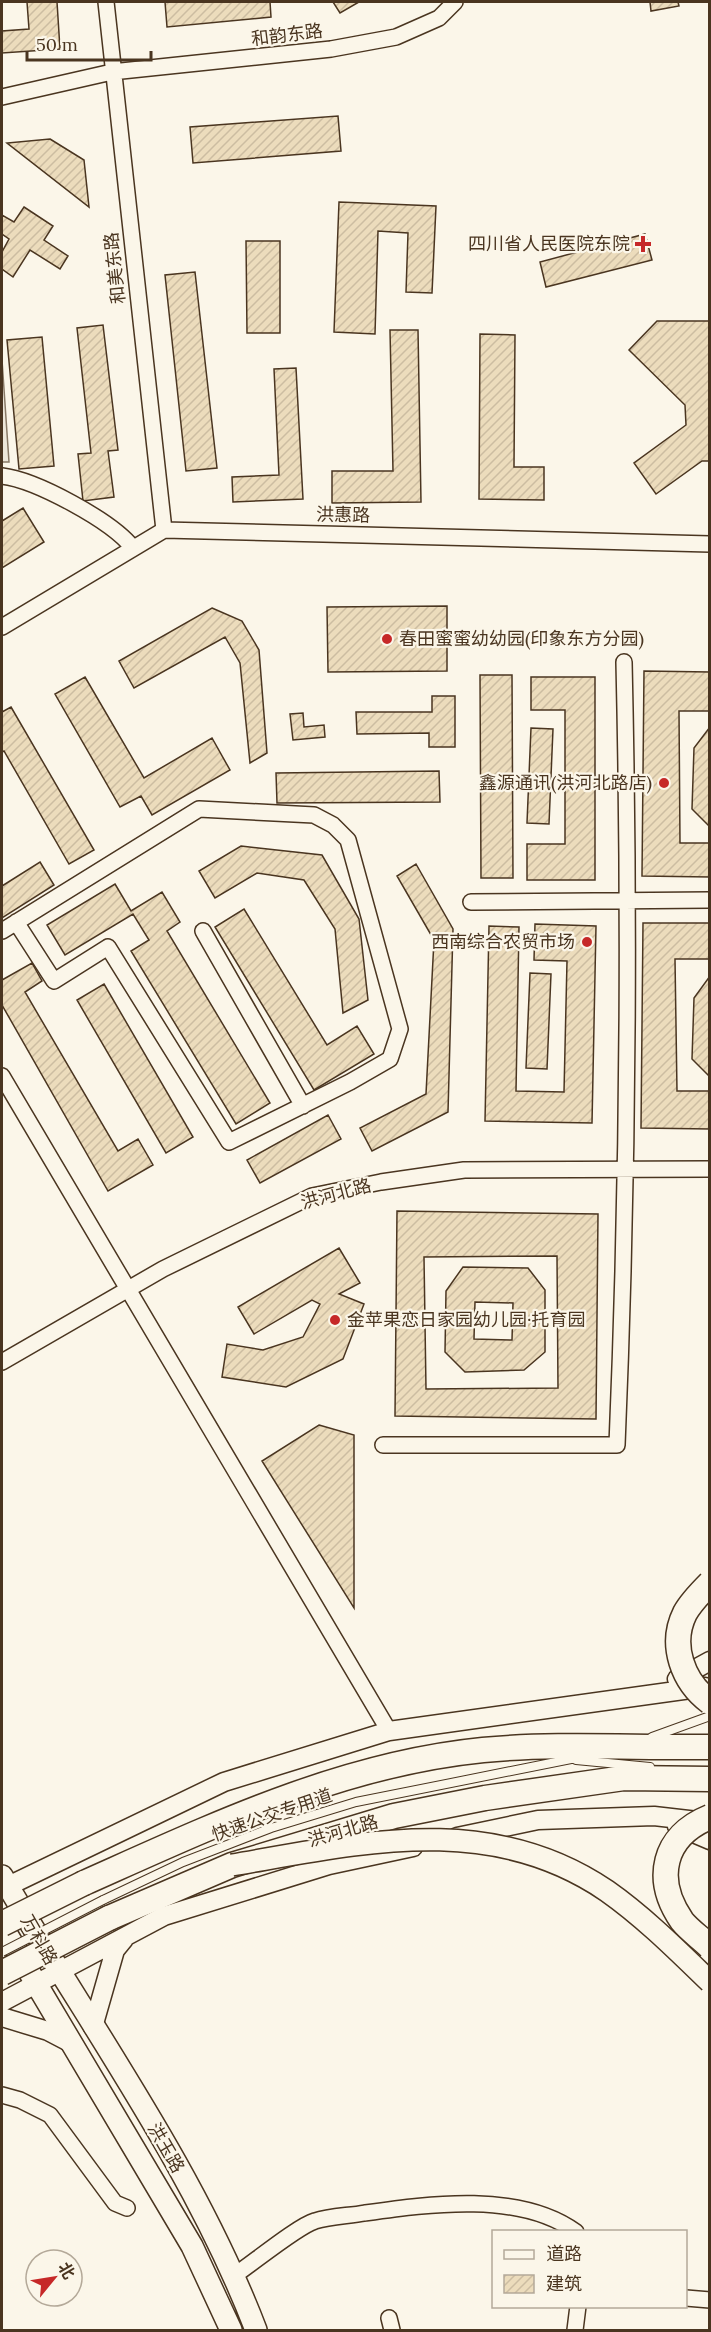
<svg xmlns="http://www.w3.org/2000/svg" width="711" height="2332" viewBox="0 0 711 2332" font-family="Lora,'Noto Sans SC',serif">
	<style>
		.parking { fill: #ede7d9; stroke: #887966; stroke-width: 1.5 }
		.building { fill: url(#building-hatch); stroke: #4a3520; stroke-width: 1.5; fill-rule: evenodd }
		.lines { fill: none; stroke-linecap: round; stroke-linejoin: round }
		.service-casing { stroke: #4a3520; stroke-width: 10 }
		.minor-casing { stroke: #4a3520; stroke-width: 18 }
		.tertiary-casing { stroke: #4a3520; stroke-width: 21 }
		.secondary-casing { stroke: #4a3520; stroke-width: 24 }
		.primary-casing { stroke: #4a3520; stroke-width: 27 }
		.service { stroke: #fbf6e9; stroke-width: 8 }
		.minor { stroke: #fbf6e9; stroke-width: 15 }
		.tertiary { stroke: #fbf6e9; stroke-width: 18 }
		.secondary { stroke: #fbf6e9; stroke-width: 21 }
		.primary { stroke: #fbf6e9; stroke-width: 24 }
		.service-bridge-casing { stroke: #4a3520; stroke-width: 10; stroke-linecap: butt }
		.secondary-bridge-casing { stroke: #4a3520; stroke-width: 24; stroke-linecap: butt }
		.primary-bridge-casing { stroke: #4a3520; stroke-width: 27; stroke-linecap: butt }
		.service-bridge { stroke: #fbf6e9; stroke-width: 8 }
		.secondary-bridge { stroke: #fbf6e9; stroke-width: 21 }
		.primary-bridge { stroke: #fbf6e9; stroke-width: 24 }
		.poi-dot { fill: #c62828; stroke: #fbf6e9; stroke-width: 2 }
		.labels { text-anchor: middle; stroke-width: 4.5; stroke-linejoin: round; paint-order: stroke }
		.street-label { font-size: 18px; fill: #4a3520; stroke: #fbf6e9 }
		.poi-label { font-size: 18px; fill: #4a3520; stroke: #fbf6e9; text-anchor: end }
	</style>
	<defs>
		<pattern id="building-hatch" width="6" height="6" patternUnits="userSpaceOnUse" patternTransform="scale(1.5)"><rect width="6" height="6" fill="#ecdcbc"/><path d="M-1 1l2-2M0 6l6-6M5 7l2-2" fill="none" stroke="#ccbda1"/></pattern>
	</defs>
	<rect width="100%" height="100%" fill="#fbf6e9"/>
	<!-- parking -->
	<path class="parking" d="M2,360l7,102h-7z"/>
	<!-- building -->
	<path class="building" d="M27,2h30l3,47 -58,4v-22l27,-2z
		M165,2h105l1,15 -104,10z
		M333,2h26l-19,11z
		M650,2h28l1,4 -28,5z
		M338,116l3,35 -148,12 -3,-36z
		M50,139l34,21 5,47 -82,-64z
		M339,202l97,4 -4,87 -26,-1 2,-59 -30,-2 -3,103 -41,-2z
		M24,207l29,19 -9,14 24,16 -8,13 -30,-19 -17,27 -11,-8v-17l7,-13 -7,-5v-19l12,7z
		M645,234l7,26 -106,27 -6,-25z
		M246,241h34v92h-33z
		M195,272l22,196 -31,3 -21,-196z
		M657,321h53v140h-8l-46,33 -22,-31 52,-38 -1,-20 -56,-55z
		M103,325l15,125 -10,1 6,46 -31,4 -5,-47 13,-1 -14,-125z
		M390,330h28l3,172 -89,1v-32h61z
		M480,334l35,1 -1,132h30v33l-65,-1z
		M42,337l12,129 -35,3 -12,-129z
		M296,368l7,131 -70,3 -1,-25 47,-2 -5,-106z
		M23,508l21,34 -42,26v-47z
		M447,606v65l-119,1 -1,-65z
		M212,608l30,13 17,29 8,103 -17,10 -10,-100 -15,-26 -91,51 -15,-27z
		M644,671l66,1v39h-31l1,132h30v34l-68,-1z
		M480,675h32l1,203h-32z
		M85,677l59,101 68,-40 18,32 -78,45 -11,-19 -21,11 -65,-113z
		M531,677h64v203h-68v-36h38v-134h-34z
		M432,696h23v51h-26v-14l-72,1 -1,-22h76z
		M11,707l83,143 -25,14 -65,-113 -2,1v-40z
		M303,713l1,14 20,-2 1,12 -32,3 -3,-26z
		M710,727v100l-18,-18 2,-61z
		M531,728l22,1 -4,95 -22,-1z
		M439,771l1,31 -163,1 -1,-30z
		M241,846l81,9 37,64 9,81 -25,13 -8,-84 -31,-49 -47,-7 -42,25 -16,-27z
		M40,862l14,23 -52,33v-32z
		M416,864l37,65 -5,183 -76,39 -12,-23 66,-34 8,-154 -37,-64z
		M115,884l16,27 31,-19 18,30 -13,9 103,172 -34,21 -105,-173 18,-11 -16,-26 -68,41 -18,-30z
		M244,909l83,136 30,-19 17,28 -60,36 -99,-163z
		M643,923h67v36h-35l2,132h33v38l-69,-1z
		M535,924l61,2 -4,197 -107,-2 4,-195 30,1 -3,164 48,1 3,-131 -33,-1z
		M32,963l10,18 -17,11 93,159 20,-12 15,26 -45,26 -106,-186v-25z
		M530,973l21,1 -4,95 -21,-1z
		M710,976v101l-18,-18 2,-61z
		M104,984l89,153 -27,16 -89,-153z
		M328,1115l13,24 -81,44 -13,-23z
		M397,1211l201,3 -2,205 -201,-3zM557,1256l1,132 -132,1 -2,-132z
		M339,1248l21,35 -21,11 25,10 -21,55 -57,28 -64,-10 5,-33 36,6 40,-13 17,-33 -8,-4 -58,34 -16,-27z
		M463,1267l65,1 17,22v62l-21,18 -59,2 -20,-20 1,-61zM475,1302l38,1 -1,37 -38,-1z
		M319,1425l35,10v173l-92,-147z"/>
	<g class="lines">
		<defs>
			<path id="service" d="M652,1737l58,-21
				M576,1760l74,7
				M103,1900l80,-38 88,-34 85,-26 230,-46"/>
			<path id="minor" d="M106,2l58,528
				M2,97l110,-25 219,-23 65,-12 43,-19 16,-16
				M2,476c34,4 110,45 131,72
				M2,627l162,-97 546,14
				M471,902l239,-2
				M2,931l197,-122 115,6 19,10 15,15 52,189 -10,30 -40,23 -121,60 -121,-195 -54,34 -38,-59
				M203,931l100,175
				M2,1076l387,655
				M2,1362l161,-93 149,-73 69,-14 83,-12 246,-1
				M383,1445h234c11,-261 13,-522 7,-783
				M2,2095l18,5 30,15 65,88 12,5
				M235,2275c18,-12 63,-49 80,-54 15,-5 34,-5 50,-8 64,-9 155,-22 211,19
				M686,2298l24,2
				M389,2318l3,12
				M575,2330l3,-24"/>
			<path id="tertiary" d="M677,1679l33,-18
				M677,1826l33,14
				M457,1837l81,-17 116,-4 52,6
				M2,1889l222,-107 165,-51 316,-44
				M2,2002l162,-86 165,-51 84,-18
				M2,2017l46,14 23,12
				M93,2027l22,-77 9,-11"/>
			<path id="secondary" d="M2,1876c87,149 192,292 254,454
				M2,1926l190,320 39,84"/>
			<path id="primary" d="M84,1883c128,-57 257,-119 399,-133 74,-7 152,-2 227,-3
				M109,1918l123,-53 162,-49 91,-18 139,-20 86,1"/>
		</defs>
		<!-- service casing -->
		<use href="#service" class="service-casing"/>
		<!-- minor casing -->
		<use href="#minor" class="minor-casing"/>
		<!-- tertiary casing -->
		<use href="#tertiary" class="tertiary-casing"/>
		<!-- secondary casing -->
		<use href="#secondary" class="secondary-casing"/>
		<!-- primary casing -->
		<use href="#primary" class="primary-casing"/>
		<!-- service -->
		<use href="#service" class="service"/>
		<!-- minor -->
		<use href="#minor" class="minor"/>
		<!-- tertiary -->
		<use href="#tertiary" class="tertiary"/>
		<!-- secondary -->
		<use href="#secondary" class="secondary"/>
		<!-- primary -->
		<use href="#primary" class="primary"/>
		<defs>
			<path id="service-bridge" d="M2,1952l101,-52"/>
			<path id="secondary-bridge" d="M232,1865c129,-22 258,-54 375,26 37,26 70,59 103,91"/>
			<path id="primary-bridge" d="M710,1583c-9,9 -19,19 -25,30 -16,32 -2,69 25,89
				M710,1817c-47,19 -57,62 -28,104 7,9 19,17 28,26
				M2,1924l82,-41
				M2,1973l107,-55"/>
		</defs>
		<!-- service-bridge casing -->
		<use href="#service-bridge" class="service-bridge-casing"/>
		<!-- secondary-bridge casing -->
		<use href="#secondary-bridge" class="secondary-bridge-casing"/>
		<!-- primary-bridge casing -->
		<use href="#primary-bridge" class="primary-bridge-casing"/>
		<!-- service-bridge -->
		<use href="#service-bridge" class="service-bridge"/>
		<!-- secondary-bridge -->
		<use href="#secondary-bridge" class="secondary-bridge"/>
		<!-- primary-bridge -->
		<use href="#primary-bridge" class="primary-bridge"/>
	</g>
	<!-- markers -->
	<g class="poi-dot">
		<path d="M640 235h6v6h6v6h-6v6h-6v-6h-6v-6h6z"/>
		<circle cx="387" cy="639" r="6"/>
		<circle cx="664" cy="783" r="6"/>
		<circle cx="587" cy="942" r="6"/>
		<circle cx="335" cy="1320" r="6"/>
	</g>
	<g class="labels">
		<!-- street labels -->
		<g class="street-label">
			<text transform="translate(287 35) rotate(-7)" y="6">和韵东路</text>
			<text transform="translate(115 268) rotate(-96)" y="6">和美东路</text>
			<text transform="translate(343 515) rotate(1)" y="6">洪惠路</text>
			<text transform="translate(336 1194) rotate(-15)" y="6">洪河北路</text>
			<text transform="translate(272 1815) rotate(-19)" y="6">快速公交专用道</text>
			<text transform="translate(343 1831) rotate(-16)" y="6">洪河北路</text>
			<text transform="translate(39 1940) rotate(60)" y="6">万科路</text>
			<text transform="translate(166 2148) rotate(60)" y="6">洪玉路</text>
		</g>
		<!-- poi labels -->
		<g class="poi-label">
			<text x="630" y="250">四川省人民医院东院</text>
			<text x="399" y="645" text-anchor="start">春田蜜蜜幼幼园(印象东方分园)</text>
			<text x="652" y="789">鑫源通讯(洪河北路店)</text>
			<text x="575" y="948">西南综合农贸市场</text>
			<text x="347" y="1326" text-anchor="start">金苹果恋日家园幼儿园·托育园</text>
		</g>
	</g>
	<!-- border -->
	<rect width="711" height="2332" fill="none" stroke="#4a3520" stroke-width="6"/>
	<!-- legend -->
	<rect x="492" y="2230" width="195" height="78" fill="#fbf6e9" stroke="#b4a999" stroke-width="1.5"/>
	<rect x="504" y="2250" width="30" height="9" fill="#fbf6e9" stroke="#b4a999" stroke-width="1.5"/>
	<text x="546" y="2260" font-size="18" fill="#4a3520">道路</text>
	<rect x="504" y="2275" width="30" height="18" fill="url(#building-hatch)" stroke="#b4a999" stroke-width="1.5"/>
	<text x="546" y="2290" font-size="18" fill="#4a3520">建筑</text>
	<!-- north arrow -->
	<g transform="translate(54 2278) rotate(60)"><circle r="28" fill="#fbf6e9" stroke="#b4a999" stroke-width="1.5"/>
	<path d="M0-4.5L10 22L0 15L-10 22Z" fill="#c62828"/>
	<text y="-9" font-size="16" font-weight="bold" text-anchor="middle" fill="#4a3520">北</text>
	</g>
	<!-- scale -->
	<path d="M27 51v9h124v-9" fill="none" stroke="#4a3520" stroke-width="3"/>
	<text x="36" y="51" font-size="18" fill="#4a3520" stroke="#fbf6e9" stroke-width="4.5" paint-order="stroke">50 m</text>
</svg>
